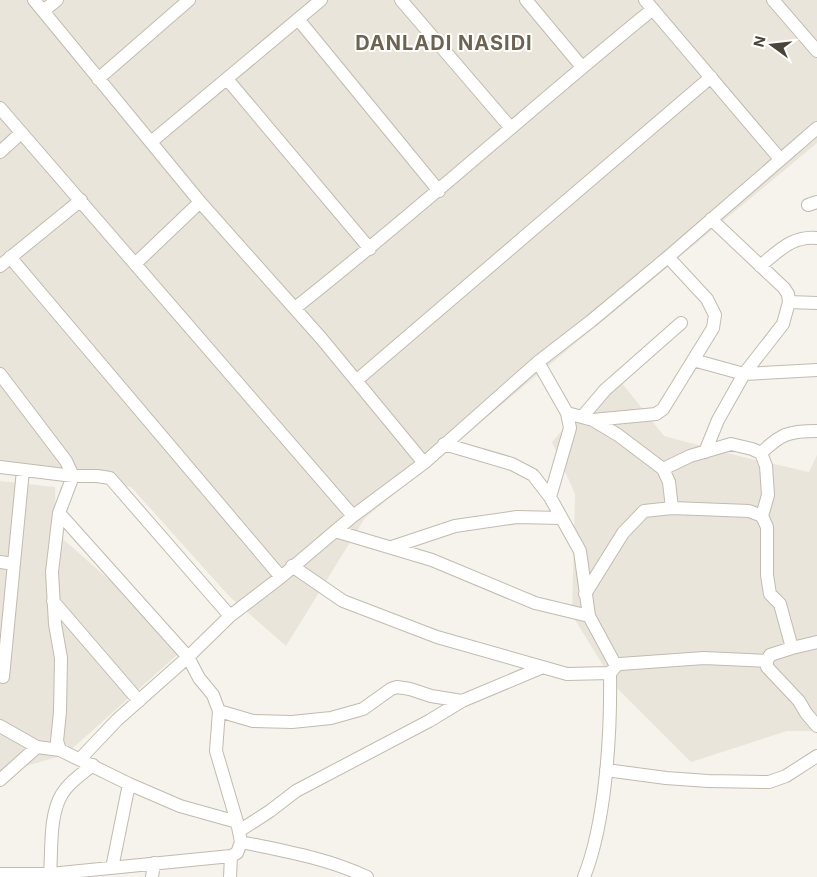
<svg xmlns="http://www.w3.org/2000/svg" width="817" height="877" viewBox="0 0 817 877" font-family="Inter,sans-serif">
	<style>
		.residential { fill: #eae5da }
		.lines { fill: none; stroke-linecap: round; stroke-linejoin: round }
		.minor-casing { stroke: #c2bbae; stroke-width: 14 }
		.minor { stroke: #fff; stroke-width: 12 }
		.labels { text-anchor: middle; stroke-width: 4; stroke-linejoin: round; paint-order: stroke }
		.district-label { font-size: 20px; font-weight: bold; letter-spacing: 1px; fill: #6e6250; stroke: #fff }
	</style>
	<rect width="100%" height="100%" fill="#f6f3ec"/>
	<!-- residential -->
	<path class="residential" d="M0,0h817v143l-452,375 -79,128 -57,-50 -98,-109 -131,-22z
		M614,373l50,63 79,21 66,15 8,-17v276h-30l-96,31 -74,-74 -45,-73 3,-121 -23,-52z
		M0,481l55,6 1,46 130,114 -121,108 -65,18z"/>
	<g class="lines">
		<defs>
			<path id="minor" d="M34,0l166,202
				M401,0l109,127
				M526,0l56,67
				M645,0l135,159
				M773,0l44,51
				M43,11l14,-11
				M298,19l141,172
				M98,79l91,-79
				M227,79l143,170
				M0,108l353,408
				M151,142l170,-142
				M0,152l21,-19
				M808,205l9,-3
				M10,257l271,320
				M135,264l65,-62 121,136 103,125
				M0,266l81,-66
				M760,266c19,-15 31,-30 57,-28
				M789,302l28,1
				M295,308c122,-96 237,-201 358,-299
				M693,360l51,14 73,-4
				M538,362l29,51 3,15 -20,69
				M0,374l66,87 7,15 -14,37 -7,59 3,52 6,34 -1,54 -3,29 3,9
				M357,380l354,-303
				M567,413l26,7 25,15 45,34 6,13 3,26
				M582,417l23,-27 76,-67
				M593,420l63,-6 7,-5 50,-81 2,-13 -8,-16 -39,-42
				M444,444l68,20 21,11 17,22 30,54 9,65 27,50
				M705,452l13,-32 26,-46 39,-50 6,-22 -1,-8 -4,-6 -73,-69
				M761,453c20,-19 27,-22 56,-22
				M0,467l73,9h24l13,2 120,138
				M663,469l27,-13 41,-12 21,5 9,4 5,13 2,29 -6,21
				M335,531l97,29 103,43 54,13
				M392,547l63,-21 62,-9 44,1
				M0,562l14,2
				M292,566l51,35 94,36 130,37 43,-1
				M585,594l38,-61 21,-22 28,-3 77,3 13,5 5,11v48l3,19 10,10 12,44
				M53,601l86,100
				M817,642l-25,6 -22,7 -3,6v6l32,34 7,12 11,13
				M3,677l20,-207
				M219,711l34,10 39,1 39,-4 32,-9 28,-20 6,-2 13,2 21,7 31,5
				M0,726l37,21 23,3 69,34 51,22 57,16
				M80,759l37,-39 71,-63 42,-41 51,-39 72,-61 71,-53 114,-101 53,-41 77,-64 149,-129
				M606,770l60,8 42,3 61,1 17,-6 31,-20
				M0,780l37,-33
				M239,831l31,-20 26,-20 133,-70 33,-20 81,-34
				M241,842c43,9 86,16 126,35
				M112,868l17,-84
				M0,874h50l181,-18 6,-3 4,-11 -4,-20 -21,-71 3,-40 -6,-16 -14,-17 -11,-21 -129,-144
				M50,874c2,-25 -1,-59 12,-80 7,-12 20,-20 31,-29
				M152,877l2,-14
				M230,877l1,-21
				M584,877c22,-55 27,-144 26,-204l6,-7 4,-2 84,-6 63,3"/>
		</defs>
		<!-- minor casing -->
		<use href="#minor" class="minor-casing"/>
		<!-- minor -->
		<use href="#minor" class="minor"/>
	</g>
	<g class="labels">
		<!-- district labels -->
		<g class="district-label">
			<text x="444" y="50">DANLADI NASIDI</text>
		</g>
	</g>
	<!-- north arrow -->
	<g transform="translate(772 45) rotate(285)" stroke="#ffffff" stroke-width="4" paint-order="stroke">
	<path d="M0-4L9 19L0 12L-9 19Z" fill="#4b4439"/>
	<text y="-8" font-size="14" font-weight="bold" text-anchor="middle" fill="#4b4439">N</text>
	</g>
</svg>
